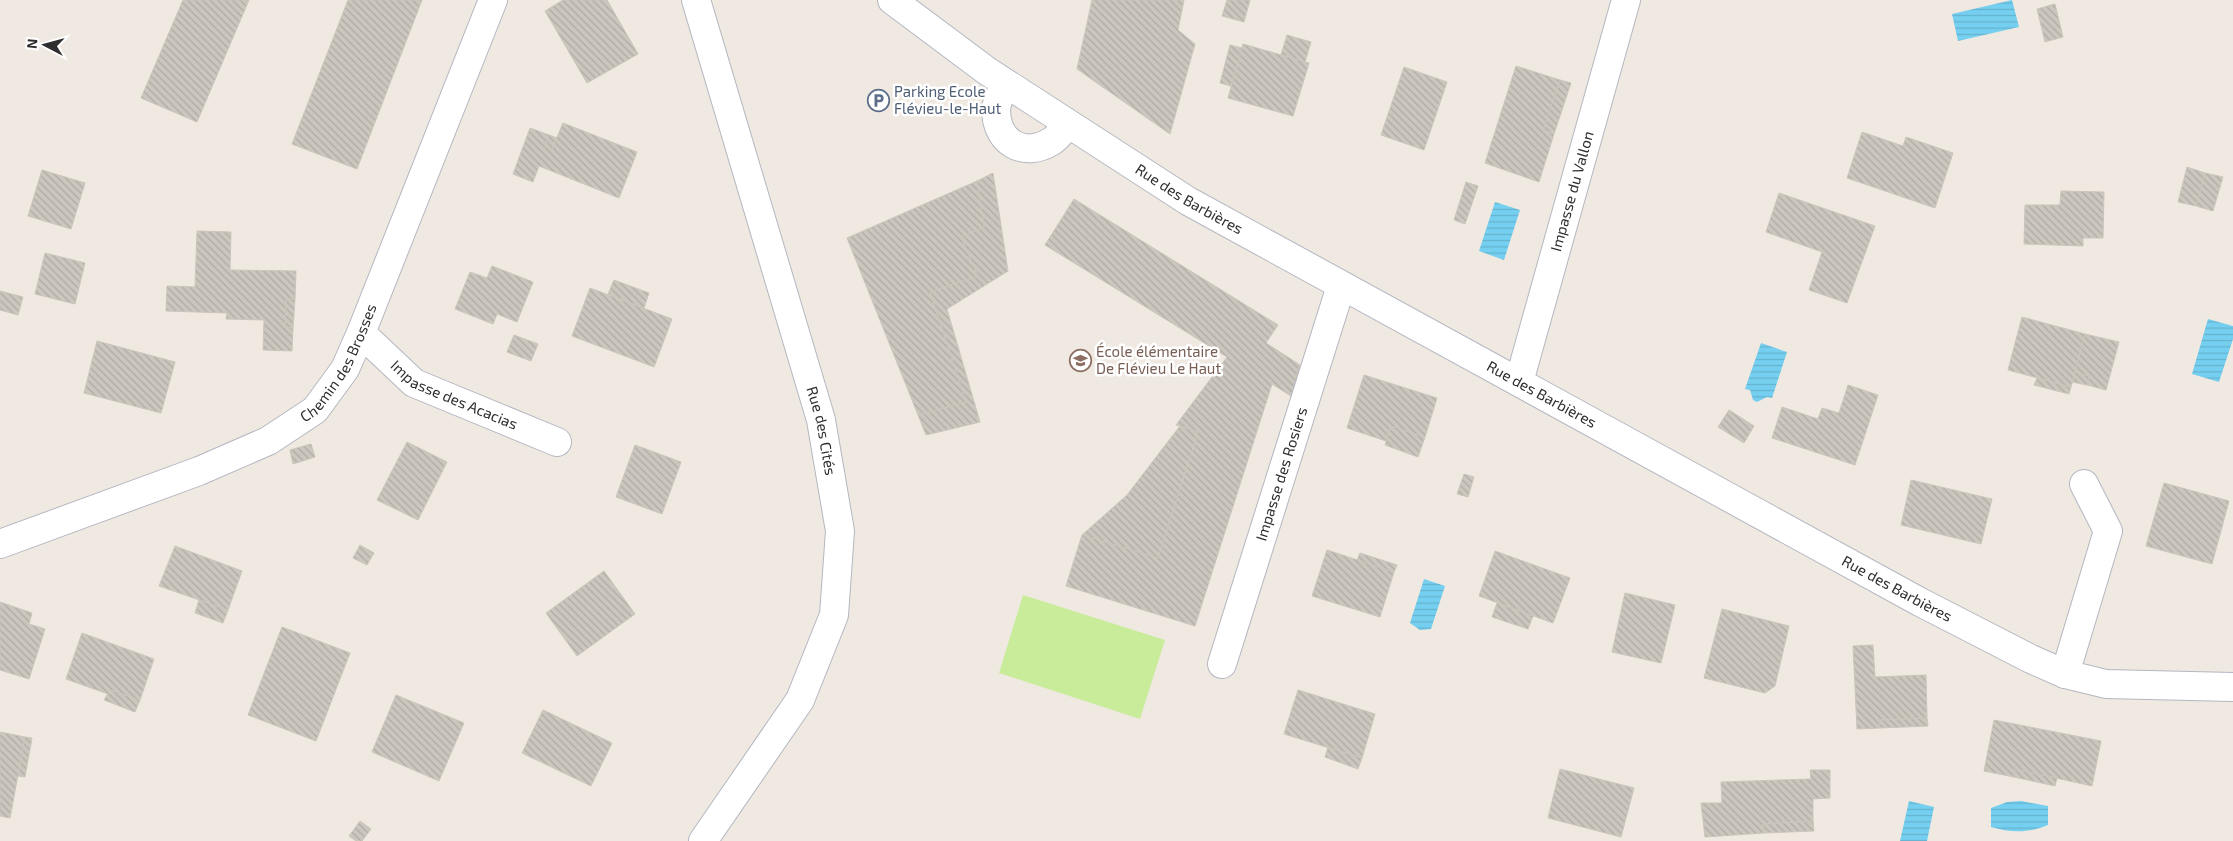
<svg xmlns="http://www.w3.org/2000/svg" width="2233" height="841" viewBox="0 0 2233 841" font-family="'Exo 2',sans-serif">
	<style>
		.pitch { fill: #c9ec9a }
		.water { fill: url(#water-rules) }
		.building { fill: url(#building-back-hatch); stroke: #cbc5ba }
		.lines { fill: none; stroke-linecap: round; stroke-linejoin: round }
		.minor-casing { stroke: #b4b7c1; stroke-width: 30 }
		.minor { stroke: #fff; stroke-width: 28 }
		.labels { text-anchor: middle; stroke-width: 5; stroke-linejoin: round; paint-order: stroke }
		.service-label { font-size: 15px; fill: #4e5e75; stroke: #fff; text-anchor: start }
		.street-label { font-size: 15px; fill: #2e2e2e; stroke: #fff }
		.education-label { font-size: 15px; fill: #785e54; stroke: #fff; text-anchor: start }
	</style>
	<defs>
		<pattern id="water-rules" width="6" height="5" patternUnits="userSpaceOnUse" patternTransform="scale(1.25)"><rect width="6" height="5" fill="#75cff0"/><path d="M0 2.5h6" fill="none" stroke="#66b2ce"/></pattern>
		<pattern id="building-back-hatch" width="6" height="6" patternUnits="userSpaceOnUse" patternTransform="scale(1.25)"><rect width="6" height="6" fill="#cbc7bf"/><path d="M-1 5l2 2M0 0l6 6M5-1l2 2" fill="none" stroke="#afaba4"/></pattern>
	</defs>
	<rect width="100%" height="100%" fill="#efe9e1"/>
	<!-- pitch -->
	<path class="pitch" d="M1023,595l142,45 -25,79 -141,-46z"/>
	<!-- water -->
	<path class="water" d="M2012,0l7,27 -61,14 -6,-27z
		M1495,202l25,8 -16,50 -25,-9z
		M2208,319l25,7v13l-14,43 -27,-8z
		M1761,343l26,9 -15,46 -5,-1 -10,5 -4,-2 -3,-10 -5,-1z
		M1424,579l21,7 -14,43 -11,1 -10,-7z
		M1909,801l25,6 -7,34h-27z
		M2021,801l27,5v19c-19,8 -37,8 -57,2v-19l16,-6z"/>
	<!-- building -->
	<path class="building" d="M183,0h66l-52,122 -56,-24z
		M348,0h74l-65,169 -65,-25z
		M563,0h44l31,54 -51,29 -42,-72z
		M1092,0h92l-6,30 17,14 -25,90 -93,-65z
		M1227,0h23l-6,22 -22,-6z
		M2055,4l8,33 -18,5 -8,-33z
		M1287,35l24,7 -6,20 -24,-7z
		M1243,44l66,19 -16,53 -65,-18z
		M1230,45l12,3 -11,38 -11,-3z
		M1516,66l44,14 -17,50 11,4 -15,48 -54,-19z
		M1404,67l43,15 -23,68 -43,-15z
		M1560,80l11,3 -17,51 -11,-4z
		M563,123l74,29 -18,46 -80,-32 -6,16 -20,-8 17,-46 19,7 -4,12 7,2z
		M1862,132l41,14 3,-9 47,16 -18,55 -88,-30z
		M549,135l8,3 -5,11 -7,-2z
		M2187,167l18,6 -9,33 -18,-4z
		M42,170l43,13 -14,46 -43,-13z
		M993,173l15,98 -61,38 33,113 -54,13 -8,-20 48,-13 -36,-110 48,-16 -17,-39 23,-10 -7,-46z
		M2205,173l18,4 -10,34 -17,-5z
		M977,181l7,46 -23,10 17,39 -48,16 36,110 -48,13 -71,-177z
		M1466,182l12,4 -13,38 -11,-4z
		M2061,191l43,1 -1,46h-20v8l-59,-2 1,-39h35z
		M1779,193l96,33 -28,77 -38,-13 13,-38 -56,-20z
		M1074,199l204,126 -12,18 34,22 -9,31 -19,-12 -77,242 -129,-40 16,-51 76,23 40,-126 -22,-7 51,-68 -182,-112z
		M197,231l34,1 -1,38 66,1 -1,28h-9l-1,28 8,1 -1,23 -29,-1 1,-30 -38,-1 1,-6 -61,-2 1,-25 28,1z
		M45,253l40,10 -10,41 -40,-10z
		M492,266l41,16 -16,40 -20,-8 -4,10 -38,-15 15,-37 17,6z
		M614,280l35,13 -5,15 -36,-14z
		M590,288l82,31 -18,48 -82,-31z
		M0,291l23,6 -5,18 -18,-5z
		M286,299h9l-2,29 -8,-1z
		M2022,317l63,17 -14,53 -63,-17z
		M2085,334l34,8 -13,48 -19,-5 2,-9 -14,-4z
		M514,335l24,9 -7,17 -24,-9z
		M97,341l78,21 -14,51 -77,-20z
		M2075,372l14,4 -2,9 -15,-3z
		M1364,375l73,23 -12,39 -34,-11 -5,15 -39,-13z
		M2037,378l34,9 -2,7 -35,-9z
		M1848,385l30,10 -23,70 -83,-27 10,-31 36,12 4,-11 17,5z
		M1729,410l25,16 -10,17 -26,-16z
		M1180,426l18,6 -40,126 -76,-23 45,-40z
		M1391,426l34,11 -7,20 -33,-12z
		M407,442l40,20 -29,58 -41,-20z
		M311,444l4,13 -22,7 -3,-14z
		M635,445l46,17 -19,52 -46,-17z
		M1464,474l10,3 -6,20 -11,-3z
		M1911,480l81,19 -11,45 -80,-19z
		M2164,483l65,18 -17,63 -66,-18z
		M360,545l14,8 -7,12 -14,-7z
		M175,546l67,25 -14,39 -69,-24z
		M1327,550l67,22 -14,45 -68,-21z
		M1495,551l75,27 -17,45 -74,-27z
		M1360,553l37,12 -3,7 -37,-12z
		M604,571l31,43 -58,42 -31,-43z
		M1625,593l50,12 -14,58 -49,-11z
		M199,600l29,10 -5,13 -28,-10z
		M0,602l32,11 -3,11 16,5 -16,50 -29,-9z
		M1497,603l36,13 -5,13 -36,-12z
		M1722,609l67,17 -14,60 -10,7 -61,-15z
		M282,627l68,26 -34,88 -68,-26z
		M82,633l72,26 -14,41 -30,-10 -2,4 -42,-15z
		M1873,645l2,32 51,-2 1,43 -48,2 1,8 -23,1 -4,-83z
		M110,690l30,10 -5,12 -31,-12z
		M1298,690l77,24 -13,44 -78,-24z
		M396,695l68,28 -25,58 -67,-29z
		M543,710l69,33 -21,43 -69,-33z
		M1927,718l1,8 -48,2 -1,-8z
		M1994,720l107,21 -9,45 -77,-17 -1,8 -30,-6z
		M0,732l25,5 -15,81 -10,-2z
		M25,737l7,1 -7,39 -7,-1z
		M1328,747l34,11 -4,11 -33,-12z
		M1560,769l74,19 -13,49 -73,-19z
		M2015,769l42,9 -2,8 -41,-9z
		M1810,770h20v28l-17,1v22l-50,3 1,9 -59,4 -4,-34h21l-1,-21 90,-3z
		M360,821l11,8 -9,12h-6l-7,-5z
		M1813,821l1,10 -50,2 -1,-9z"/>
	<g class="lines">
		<defs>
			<g id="minor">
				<path id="s1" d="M696,0l125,420 19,111 -6,84 -34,85 -97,141"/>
				<path id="s2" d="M892,0l95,71 201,130 732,401 111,57 34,15 41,10 127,3"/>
				<path d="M1005,83c-3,8 -8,17 -9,26 0,33 27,50 56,32 6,-4 11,-11 16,-17"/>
				<path id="s3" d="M361,333l53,50 143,59"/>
				<path id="s4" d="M1519,382l107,-382"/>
				<path id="s5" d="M0,544l199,-73 69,-30 47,-31 30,-41 16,-36 132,-333"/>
				<path id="s6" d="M1222,664l119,-378"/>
				<path d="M2065,674l43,-143 -24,-47"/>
			</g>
		</defs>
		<!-- minor casing -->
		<use href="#minor" class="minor-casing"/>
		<!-- minor -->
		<use href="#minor" class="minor"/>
	</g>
	<!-- icons -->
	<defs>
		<symbol id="parking-ring" viewBox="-11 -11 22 22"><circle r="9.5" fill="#fff" stroke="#5c6f8a" stroke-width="1.5"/><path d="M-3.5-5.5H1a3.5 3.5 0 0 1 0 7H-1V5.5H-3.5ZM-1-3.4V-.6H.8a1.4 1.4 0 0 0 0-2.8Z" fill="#5c6f8a"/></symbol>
		<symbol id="school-ring" viewBox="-11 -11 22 22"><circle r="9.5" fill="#fff" stroke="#8d6e63" stroke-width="1.5"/><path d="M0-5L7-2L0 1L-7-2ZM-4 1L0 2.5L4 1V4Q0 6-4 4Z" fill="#8d6e63"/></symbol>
	</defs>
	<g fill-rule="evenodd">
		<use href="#parking-ring" x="866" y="88" width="25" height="25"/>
		<use href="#school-ring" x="1068" y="348" width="25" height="25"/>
	</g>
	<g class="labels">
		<!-- service labels -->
		<g class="service-label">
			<text x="894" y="97">Parking Ecole<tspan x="894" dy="17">Flévieu-le-Haut</tspan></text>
		</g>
		<!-- street labels -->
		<g class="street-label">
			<text dy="5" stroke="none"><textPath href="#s4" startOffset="198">Impasse du Vallon</textPath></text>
			<text dy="5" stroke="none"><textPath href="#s2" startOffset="358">Rue des Barbières</textPath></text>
			<text dy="5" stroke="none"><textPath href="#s5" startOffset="396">Chemin des Brosses</textPath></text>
			<text dy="5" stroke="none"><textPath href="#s3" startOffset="114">Impasse des Acacias</textPath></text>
			<text dy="5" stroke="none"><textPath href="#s2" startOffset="761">Rue des Barbières</textPath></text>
			<text dy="5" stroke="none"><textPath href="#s1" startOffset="449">Rue des Cités</textPath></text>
			<text dy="5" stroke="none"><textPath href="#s6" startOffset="199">Impasse des Rosiers</textPath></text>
			<text dy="5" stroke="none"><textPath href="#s2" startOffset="1166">Rue des Barbières</textPath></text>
		</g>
		<!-- education labels -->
		<g class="education-label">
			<text x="1096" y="357">École élémentaire<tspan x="1096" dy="17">De Flévieu Le Haut</tspan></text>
		</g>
	</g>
	<!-- north arrow -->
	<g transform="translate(45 45) rotate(276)" stroke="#ffffff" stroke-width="4" paint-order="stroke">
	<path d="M0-4L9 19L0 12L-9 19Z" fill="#2e2e2e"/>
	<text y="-8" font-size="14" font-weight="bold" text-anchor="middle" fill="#2e2e2e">N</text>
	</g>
</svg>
